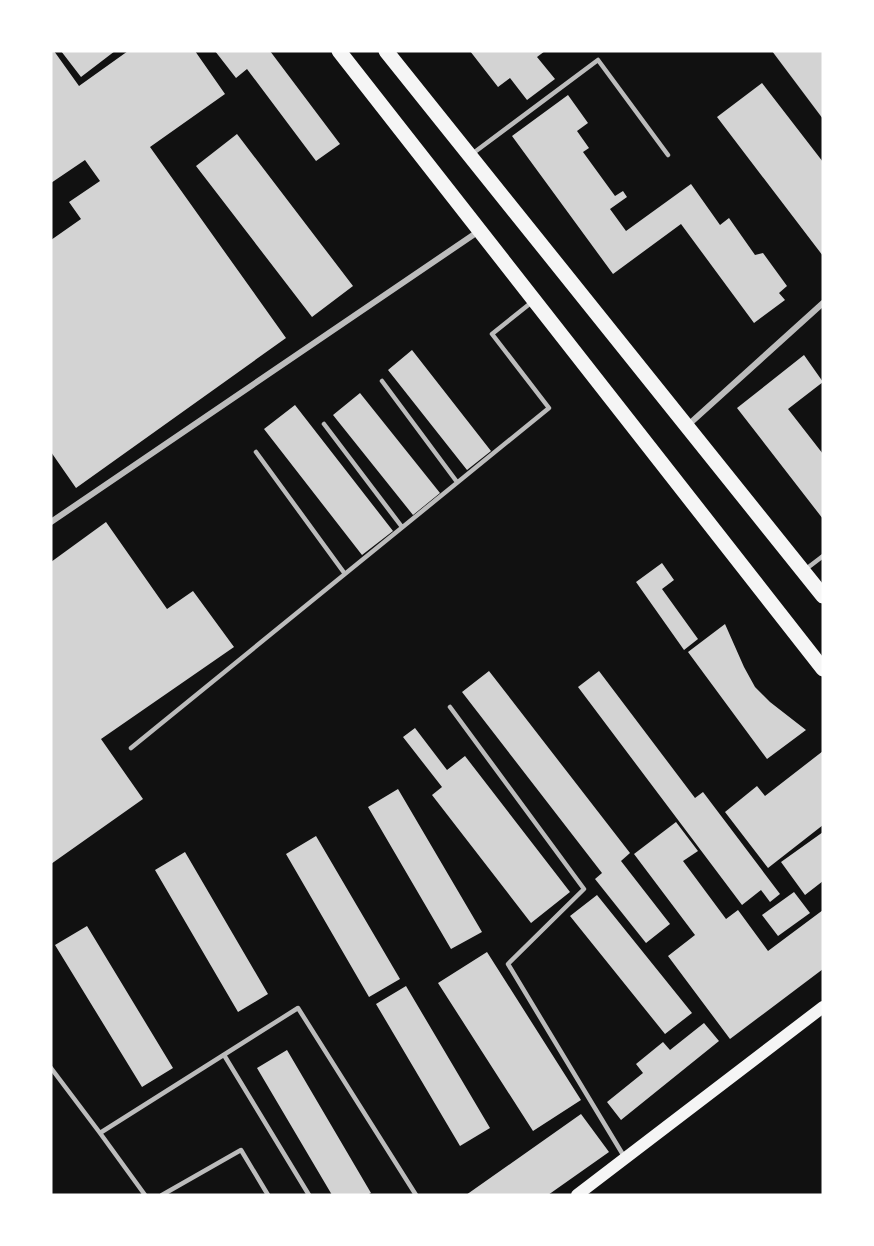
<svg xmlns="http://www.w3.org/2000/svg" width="874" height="1246" viewBox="0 0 874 1246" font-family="Karla,sans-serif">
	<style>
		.building { fill: #d3d3d3 }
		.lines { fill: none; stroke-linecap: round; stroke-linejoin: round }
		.service { stroke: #bcbcbc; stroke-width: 4.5 }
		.minor { stroke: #bcbcbc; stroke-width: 6 }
		.secondary { stroke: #f5f5f5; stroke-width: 12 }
		.primary { stroke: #f5f5f5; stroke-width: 15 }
	</style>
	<rect width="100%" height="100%" fill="#111"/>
	<!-- building -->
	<path class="building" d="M51,51h3l25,35 49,-35h67l30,43 -75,53 136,191 -210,150 -25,-36v-212l30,-21 -12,-17 31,-21 -15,-21 -34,23z
		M61,51h54l-34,26z
		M215,51h55l70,93 -24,17 -69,-92 -11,9z
		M470,51h75l-8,6 18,22 -28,21 -17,-22 -12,9z
		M772,51h49l2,2v66z
		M762,83l61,79v94l-106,-139z
		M568,95l20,28 -11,8 12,17 -6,4 32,44 8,-5 4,6 -17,12 16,22 65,-47 29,41 9,-7 26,37 8,-2 24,33 -8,7 6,7 -31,23 -73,-99 -68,50 -101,-138z
		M237,134l116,152 -41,31 -116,-151z
		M412,350l79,101 -24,19 -79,-100z
		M804,355l19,27 -35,27 35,45v65l-86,-111z
		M360,393l80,100 -27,22 -80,-100z
		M295,405l98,126 -31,24 -98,-126z
		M106,522l61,87 26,-18 41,56 -133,92 42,60 -92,65v-302z
		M662,563l12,17 -12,9 36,50 -14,11 -48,-68z
		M725,624l19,43 11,20 15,15 36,28 -39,29 -79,-107z
		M489,671l141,182 -9,8 49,63 -24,19 -51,-64 7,-6 -140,-181z
		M599,671l96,127 8,-6 77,102 -10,8 -9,-12 -19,15 -164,-218z
		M415,728l32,42 18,-14 105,136 -39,31 -99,-128 10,-8 -39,-50z
		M823,751v74l-55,43 -43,-56 32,-26 8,10z
		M398,789l84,143 -31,17 -83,-142z
		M676,822l22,29 -15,10 43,58 12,-9 30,41 55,-41v59l-93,70 -62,-83 27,-21 -61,-81z
		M823,832v49l-18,14 -24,-33z
		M316,836l84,143 -31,18 -83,-143z
		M185,852l83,142 -30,18 -83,-142z
		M794,892l16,21 -32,23 -16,-21z
		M597,895l95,118 -27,21 -95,-118z
		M87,926l86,142 -31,19 -87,-142z
		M487,952l94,148 -48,31 -95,-148z
		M406,986l84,142 -30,18 -84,-142z
		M704,1023l15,18 -98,79 -14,-18 36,-29 -7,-9 27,-22 7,8z
		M287,1050l84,143 -4,2h-35l-75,-127z
		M581,1114l28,38 -61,43h-82z"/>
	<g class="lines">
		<!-- service -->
		<path class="service" d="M472,154l126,-94 70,95
			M382,381l75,101
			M324,424l78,103
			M256,452l89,122
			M806,569l17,-13
			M450,707l134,182 -76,75 117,194
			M131,748l418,-340 -57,-74 40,-32
			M224,1055l85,140
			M51,1068l49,65
			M145,1195l-45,-62 198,-125 118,187
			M162,1195l79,-45 27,45"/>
		<!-- minor -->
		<path class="minor" d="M687,426l136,-123
			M51,522l428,-291"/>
		<!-- secondary -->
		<path class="secondary" d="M577,1195l246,-188"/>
		<!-- primary -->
		<path class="primary" d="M339,51l484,618
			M386,51l437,545"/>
	</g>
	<!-- border -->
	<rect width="874" height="1246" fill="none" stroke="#ffffff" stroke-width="105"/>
</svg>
